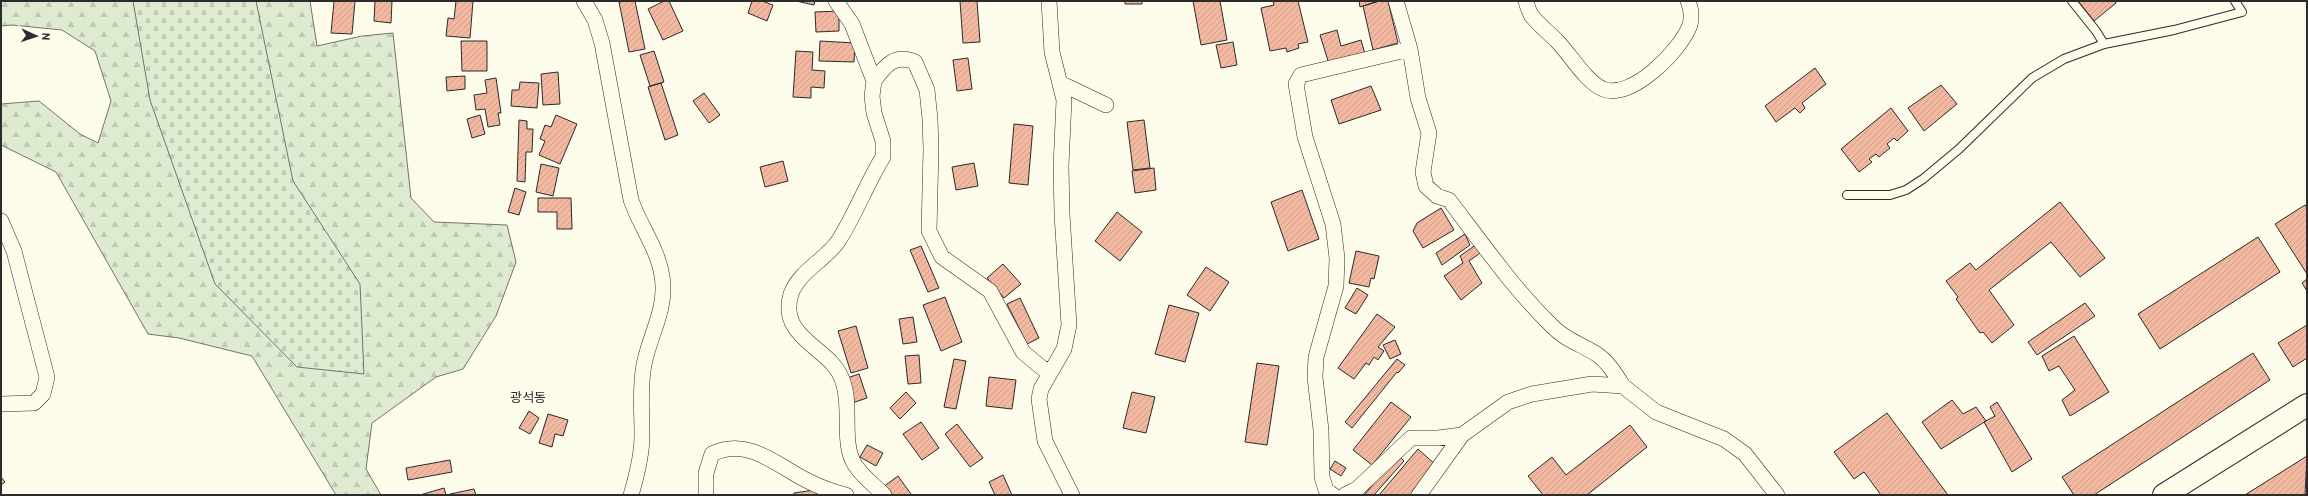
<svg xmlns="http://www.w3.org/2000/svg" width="2308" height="496" viewBox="0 0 2308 496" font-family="'PT Sans','Noto Sans KR',sans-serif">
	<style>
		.forest { fill: url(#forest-firs); stroke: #74746e }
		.cemetery { fill: url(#cemetery-stones); stroke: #74746e }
		.building { fill: url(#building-hatch); stroke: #2b2b2b }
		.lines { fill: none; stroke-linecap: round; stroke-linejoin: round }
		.service-casing { stroke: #2b2b2b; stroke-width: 10 }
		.minor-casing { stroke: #2b2b2b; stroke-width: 16 }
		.trunk-casing { stroke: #2b2b2b; stroke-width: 24 }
		.service { stroke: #fdfbea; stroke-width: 8 }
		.minor { stroke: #fdfbea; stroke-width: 15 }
		.trunk { stroke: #fdfbea; stroke-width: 22 }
		.labels { text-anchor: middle; stroke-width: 3; stroke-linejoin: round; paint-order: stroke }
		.quarter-label { font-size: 13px; fill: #2b2b2b; stroke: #fdfbea }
	</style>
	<defs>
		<pattern id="forest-firs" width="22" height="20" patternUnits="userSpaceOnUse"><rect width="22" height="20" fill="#deebd1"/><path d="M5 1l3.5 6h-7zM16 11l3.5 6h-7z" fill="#bfcab4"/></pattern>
		<pattern id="cemetery-stones" width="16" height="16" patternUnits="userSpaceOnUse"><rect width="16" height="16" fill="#deebd1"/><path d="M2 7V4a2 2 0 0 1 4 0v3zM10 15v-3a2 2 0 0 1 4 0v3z" fill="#bfcab4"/></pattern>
		<pattern id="building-hatch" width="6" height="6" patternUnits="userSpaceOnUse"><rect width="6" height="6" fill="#f2b8a0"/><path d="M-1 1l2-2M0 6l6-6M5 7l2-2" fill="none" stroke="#d09e8a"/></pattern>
	</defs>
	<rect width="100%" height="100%" fill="#fdfbea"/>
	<!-- forest -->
	<path class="forest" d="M1,1h309l7,45 45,-10 31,-3 18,165 23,24 73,3 9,37 -20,54 -33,53 -27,8 -64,46 -6,46 15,26h-45l-84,-139 -73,-18 -31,-4 -92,-162 -55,-27v-41l38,-3 41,33 18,9 13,-42 -16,-50 -33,-21 -50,-5 -11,1z"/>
	<!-- cemetery -->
	<path class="cemetery" d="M133,1h123l37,180 67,103 4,90 -67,-7 -82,-83 -65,-184z"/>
	<!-- building -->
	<path class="building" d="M334,1h21l-3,33 -21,-1z
		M375,1h17l-1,22 -17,-2z
		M456,1h17l-3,37 -24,-2 2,-18 6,1z
		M625,1h10l10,48 -16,3 -10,-50z
		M664,1h5l14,30 -20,9 -15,-31z
		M752,1h10l11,4 -6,16 -19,-8z
		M796,1h19l-1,4z
		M960,1h17l3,41 -17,1z
		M1125,1h17v3h-17z
		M1193,1h27l7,39 -26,5z
		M1273,1h25l10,41 -10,2 1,4 -12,4 -1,-4 -16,3 -9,-43 13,-3z
		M1359,1h20l-19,6z
		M1379,1h9l10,42 -25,7 -10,-44z
		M2078,1h37l1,2 -22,18z
		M839,11v20l-23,1 -1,-20z
		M1337,30l4,16 20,-6 4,14 -36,10 -9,-29z
		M461,41h26v30h-25z
		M820,41l35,2 -1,19 -35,-1z
		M1233,42l4,23 -16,3 -5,-23z
		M654,51l10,31 -14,4 -10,-31z
		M796,51l17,1 -1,18 13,1 -1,17 -13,-1v11l-18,-1z
		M968,58l4,31 -15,2 -4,-31z
		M1815,68l11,16 -24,19 3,5 -5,5 -5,-5 -19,14 -11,-16z
		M558,72l2,32 -17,1 -2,-31z
		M465,76v13l-18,2 -1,-14z
		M496,78l5,35h-3l2,12 -12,2 -3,-18 -9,1 -2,-15 13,-2 -2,-13z
		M520,82l19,1 -2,25 -26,-2 1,-16h7z
		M661,83l17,52 -13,5 -17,-53z
		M1941,85l16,19 -33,27 -16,-23z
		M1371,86l10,24 -42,14 -8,-24z
		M704,93l16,22 -11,8 -16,-22z
		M1891,108l17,23 -11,10 -3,-3 -7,6 3,4 -11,9 -3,-3 -7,5 3,3 -13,10 -18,-23z
		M480,115l5,19 -13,4 -5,-19z
		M556,115l21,9 -17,40 -21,-9 6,-14 -5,-2 5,-14 6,2z
		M519,120l8,1v8h6l-1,23h-6l-1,30 -8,-1z
		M1144,120l6,48 -17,2 -6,-48z
		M1014,124l19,2 -5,59 -19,-2z
		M783,161l5,20 -23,6 -5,-20z
		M974,163l4,23 -22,4 -4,-23z
		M541,164l18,4 -6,28 -17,-4z
		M1154,168l2,22 -21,3 -3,-22z
		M515,188l11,4 -7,23 -11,-3z
		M1302,190l17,49 -31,12 -17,-49z
		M538,198h33l1,31h-15v-17h-19z
		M2060,202l45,56 -25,19 -29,-35 -62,48 25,35 -22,18 -9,-11 -3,1 -24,-34 2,-2 -12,-16 24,-18 6,7z
		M2305,205l2,3v66l-32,-50z
		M1441,208l13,22 -31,18 -10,-17 4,-8z
		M1117,212l25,20 -22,29 -25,-20z
		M1465,234l5,11 -28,20 -6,-12z
		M2258,237l22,35 -120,77 -22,-35z
		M1477,244l6,7 -14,10 13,22 -21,17 -17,-24 19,-13 -3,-7z
		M921,246l18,42 -11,4 -18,-42z
		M1356,251l23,5 -5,23 -3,-1 -2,9 -20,-4z
		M1003,264l18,20 -17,14 -17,-20z
		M1206,267l23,15 -19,29 -23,-16z
		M2307,279v12l-5,-8z
		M1357,288l11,7 -12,19 -11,-6z
		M945,297l17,45 -21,9 -18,-46z
		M1020,298l19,40 -12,6 -20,-40z
		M2085,303l10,13 -58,39 -9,-13z
		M1169,305l30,8 -14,49 -30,-8z
		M1377,314l18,13 -17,20 6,4 -6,9 -4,-3 -5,8 -3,-2 -12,16 -16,-11z
		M913,317l4,25 -14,2 -4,-25z
		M2307,325v33l-14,9 -15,-24z
		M856,326l12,42 -17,5 -13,-42z
		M2074,336l35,56 -39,24 -8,-16 13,-10 -16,-24 -10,5 -7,-15z
		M1395,340l6,14 -11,5 -7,-14z
		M2253,353l17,27 -176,115h-20l-12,-18z
		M919,355l2,28 -13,1 -3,-28z
		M954,359l12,2 -10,48 -12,-2z
		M1397,359l8,6 -7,8 -1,-1 -45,56 -7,-6z
		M1257,363l22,3 -12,79 -22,-3z
		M859,374l8,24 -15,5 -8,-24z
		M989,377l27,3 -4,29 -26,-3z
		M906,392l10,11 -16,16 -10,-11z
		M1132,392l23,5 -9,36 -23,-5z
		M1952,400l11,14 13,-7 10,14 -45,28 -19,-27z
		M1391,402l20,15 -39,48 -19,-15z
		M1997,402l35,57 -20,13 -28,-50 11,-6 -5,-9z
		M529,411l10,7 -9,16 -11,-6z
		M1887,413l61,82h-67l-17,-23 -10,7 -20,-27z
		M548,414l20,6 -5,16 -8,-2 -3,13 -13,-4z
		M921,422l18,26 -17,12 -19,-26z
		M957,424l26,34 -13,9 -25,-33z
		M1630,425l17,22 -60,48h-44l-15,-19 24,-19 14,18z
		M867,445l16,8 -7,13 -16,-9z
		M1418,449l19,17 -25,29h-33z
		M1398,455l6,6 -30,34h-10z
		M2307,456l-2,39h-60z
		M450,460l2,12 -44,8 -2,-12z
		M1335,461l11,7 -5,8 -11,-7z
		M1003,475l9,20h-17l-6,-13z
		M898,476l13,18 -2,1h-20l-6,-8z
		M1,477l4,5 -4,3z
		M444,488l2,7h-26z
		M474,489l2,6h-26v-1z
		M821,489l1,6h-28v-2z"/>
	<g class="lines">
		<defs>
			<path id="service" d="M2072,1l24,30 8,13
				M1847,195h43l16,-5 17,-11 36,-30 73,-71 32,-19 40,-15 70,-14 68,-18 -7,-11"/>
			<path id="minor" d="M584,1l11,19 7,23 29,157c9,26 27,49 31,76 6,35 -15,62 -19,95 -3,21 -1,43 -1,64 0,21 -5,40 -11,60
				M836,1l16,23 22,57 -2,15 2,17 9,28v16c-16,26 -27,56 -44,83 -12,19 -40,31 -48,54 -3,10 -3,22 3,32 13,22 41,30 49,56 9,26 -2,61 12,83 7,11 20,21 29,30
				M1049,1l3,51 12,48 -3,66 1,48 7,111 -5,24 -23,40 -2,10 6,42 27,54
				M1396,1l14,48
				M1526,1c1,5 3,10 5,14 8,10 17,17 26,26 12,12 30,42 46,48 28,12 78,-39 87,-64 2,-8 1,-17 -2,-24
				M874,81c11,-15 21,-28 41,-19l12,28 3,29 1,30 -2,82 13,26 48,34 33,61 19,16 9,2
				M1060,83l46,22
				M1,221l13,30 33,126 -4,17 -9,9 -33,1
				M706,495v-22l6,-19c36,-18 65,12 96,27 12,6 25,11 38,14
				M1333,495l-7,-5 -4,-13 -1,-47 -6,-53 1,-20 20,-71 1,-28 -4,-34 -28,-87 -9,-53 5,-9 109,-26 8,49 11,35 -6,39 3,14 11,10 12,4c33,43 64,88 103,126 13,14 31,19 46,29 11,8 18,20 25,31
				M1345,495l12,-6 54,-51h27l24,-3 46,-33 24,-8 60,-10 31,2 33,26 68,27 21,15 32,41
				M1419,495l43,-60"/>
			<path id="trunk" d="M2164,495l143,-90"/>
		</defs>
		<!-- service casing -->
		<use href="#service" class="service-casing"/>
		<!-- minor casing -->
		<use href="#minor" class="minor-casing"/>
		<!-- trunk casing -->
		<use href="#trunk" class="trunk-casing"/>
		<!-- service -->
		<use href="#service" class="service"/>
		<!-- minor -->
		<use href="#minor" class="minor"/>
		<!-- trunk -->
		<use href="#trunk" class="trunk"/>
	</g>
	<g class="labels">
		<!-- quarter labels -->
		<g class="quarter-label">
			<text x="528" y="402">광석동</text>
		</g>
	</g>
	<!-- border -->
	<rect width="2308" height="496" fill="none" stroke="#2b2b2b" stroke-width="4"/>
	<!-- north arrow -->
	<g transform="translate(36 36) rotate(93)" stroke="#fdfbea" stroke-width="3" paint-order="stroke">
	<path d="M0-3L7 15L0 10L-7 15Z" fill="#2b2b2b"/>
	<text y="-6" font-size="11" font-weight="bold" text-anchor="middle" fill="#2b2b2b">N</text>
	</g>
</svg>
